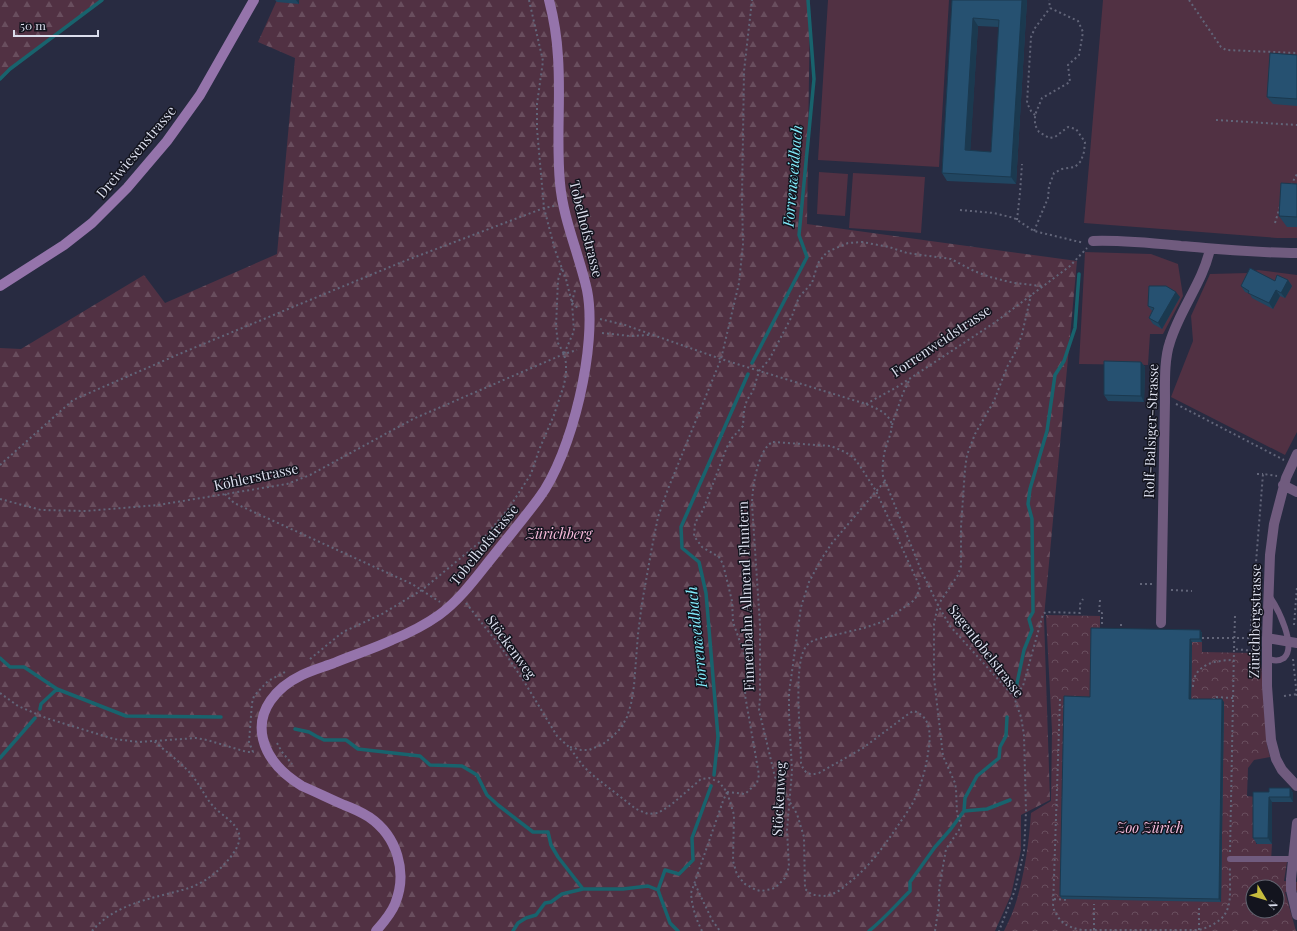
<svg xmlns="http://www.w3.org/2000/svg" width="1297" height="931" viewBox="0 0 1297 931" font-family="'Playfair Display',serif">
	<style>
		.forest { fill: url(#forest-firs) }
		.park { fill: url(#park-crowns); fill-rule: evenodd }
		.pitch { fill: #513143 }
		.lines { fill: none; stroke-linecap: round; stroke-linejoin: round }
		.stream { stroke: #18636d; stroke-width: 3.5 }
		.path { stroke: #626579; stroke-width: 2; stroke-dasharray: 2 3; stroke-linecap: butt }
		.lane { stroke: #705b7e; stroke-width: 6 }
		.street { stroke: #705b7e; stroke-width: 10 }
		.secondary { stroke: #9574ab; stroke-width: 10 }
		.wall { fill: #214661; fill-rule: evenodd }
		.shaded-wall { fill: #1b394f }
		.building { fill: #265171; stroke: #1b394f; fill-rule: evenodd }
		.labels { text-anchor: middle; stroke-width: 3; stroke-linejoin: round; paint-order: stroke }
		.street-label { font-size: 14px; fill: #dbdeed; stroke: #13141e }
		.park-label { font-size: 14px; font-style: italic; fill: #f9bcdd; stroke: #13141e }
		.water-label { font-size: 15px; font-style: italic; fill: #82edfd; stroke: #13141e }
	</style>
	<defs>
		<pattern id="forest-firs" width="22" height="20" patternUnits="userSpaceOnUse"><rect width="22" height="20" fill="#513143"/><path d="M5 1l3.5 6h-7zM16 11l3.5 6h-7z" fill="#694e5e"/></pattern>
		<pattern id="park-crowns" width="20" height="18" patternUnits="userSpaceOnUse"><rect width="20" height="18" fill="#513143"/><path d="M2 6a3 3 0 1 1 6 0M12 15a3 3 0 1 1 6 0" fill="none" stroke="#694e5e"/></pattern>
	</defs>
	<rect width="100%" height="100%" fill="#282b41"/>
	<!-- forest -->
	<path class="forest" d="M0,0h102l-92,69 -10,10z
		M277,0h533l-3,224 270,37 -33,356 6,183 -29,15v35l-10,45 -16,36h-995v-583l21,1 123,-74 21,28 112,-49 18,-196 -37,-16z"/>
	<!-- park -->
	<path class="park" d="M1046,615l54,1v15l102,2v19l51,1 -1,10 9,1 6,81 3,12 -16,3 -6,8 -1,28 9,1v47h16l-1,17 16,1 -3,19 13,1v9l-12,1 11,39h-292c5,-10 10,-21 13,-32 8,-28 12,-57 14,-86l20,-12 1,-70zM1253,887h24v24h-24z"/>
	<!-- pitch -->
	<path class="pitch" d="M828,0h121l-10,167 -121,-7z
		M1103,0h194v238h-20l-193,-15z
		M819,172l29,2 -3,42 -28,-2z
		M853,173l72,4 -4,56 -72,-5z
		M1085,252l66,2 27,10 5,32 -20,38h-13l-2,31 -69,-1z
		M1258,270l39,5v157l-12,23 -114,-58 22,-56 -2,-25 19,-42 38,-1z"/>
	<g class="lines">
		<!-- stream -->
		<path class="stream" d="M0,79l10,-10 92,-69
			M752,363l55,-106 -8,-22 15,-156 -6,-79
			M0,658l10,9h14l33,22 69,27 95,1
			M1016,688l8,-38 8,-20 -3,-11 4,-7 -1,-93 -4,-15 2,-15 17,-58 8,-56 9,-14 11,-33 4,-54
			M40,709l1,-5 16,-15
			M295,729l14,3 7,4 8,4h22l12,9 62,7 10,9 32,1 15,9 10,20 11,10 35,27h15l3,13 7,12 25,32
			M0,758l35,-40
			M714,775l4,-38 -12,-144 -7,-31 -17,-14 -1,-21 67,-153
			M964,811l23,-2 23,-9
			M658,890l7,-20 14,4 14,-14 -1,-22 19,-52
			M513,931l5,-8 8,-5 10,-3 9,-12 6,-1 11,-8 21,-5h40l25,-3 10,4 12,33 8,8
			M869,931c15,-12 27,-26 41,-40v-9l25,-35 15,-17 14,-19 1,-13 12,-22 22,-18 1,-11 6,-11 1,-19"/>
		<!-- path -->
		<path class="path" d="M529,0l14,61 -6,43v25l7,79 11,42 11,29 6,24 2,28 -10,23
			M1189,0l32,47 5,3 71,3
			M1035,115l-4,-4 -4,-8 4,-66 4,-9 15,-20
			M1216,120l81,5
			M1291,185l6,-11
			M960,210l34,3 20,5 20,13 50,12
			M1017,220l3,-27 2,-29
			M1275,223l6,-20
			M1034,231l14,-33 1,-12 5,-13 8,-4 13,-2 6,-6 3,-9 1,-10 -9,-13 -8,-2 -13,10 -6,1 -10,-6 -4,-7v-10l7,-17 28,-16 -2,-17 11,-10 4,-23 -5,-11 -28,-13 -1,-8
			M572,302l3,-12
			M572,303l7,6
			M600,319l25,6 96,34 145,45c9,4 19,7 24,16 5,8 -3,21 -5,30 -2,9 -3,17 -2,26l38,94 17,35 12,21 64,71 7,20 3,18 2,77 -2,39 -9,39 -16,41
			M602,333l28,3 19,-1
			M866,404l31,-17 97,-64 76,-57 17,-18
			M1176,404l108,56
			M892,425l11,-32 7,-14
			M773,442l58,4 14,6 8,5 7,9 16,25 44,96 -3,9 -4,5 -28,20 -21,7 -50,12c-3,2 -7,4 -9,8 -12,19 -4,90 -4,115 3,10 8,13 18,10l44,-25 44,-33 6,-4c16,4 18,20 16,35 -2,17 -6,34 -13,50 -4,10 -11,19 -17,28 -15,22 -30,44 -52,60 -4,4 -9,8 -15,10 -6,3 -14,2 -21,0l-6,-5 -1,-52 -7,-23 -22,-37 -16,-67 1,-12v-73l-8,-121c0,-15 6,-56 21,-62z
			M0,465l73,-65 111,-48 218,-90 142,-54 10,-2
			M1257,474h6
			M225,494l9,9 178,81 28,18
			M0,499l41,11 45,1 72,-6 129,-21 23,-9 103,-56 151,-65 13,-4
			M1140,584h12
			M1171,590l21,1
			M1100,600l-1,13h3v11
			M466,603l37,47 22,33 32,53 12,11 15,20 11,10 41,32 12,5 10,-1 13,-8 30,-26 8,-1 10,4 8,10 7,23 -1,46 4,14 8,9 11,6 5,1 11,-2 4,-2 9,-9 4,-11 -2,-37 5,-59 -3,-58v-20l12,-86 8,-25 13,-24 10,-15 53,-62
			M1235,616l-1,33 21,2v5l3,1
			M1294,625l3,-38
			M1121,631v-7
			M1202,638h48l13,-164 14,2
			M310,659l33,-27 39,-18 40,-24 58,-48 29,-34 22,-34 8,-24 15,-35 10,-30 2,-11v-11l-2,-9 -6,-11 -2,-16 2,-47 4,-12
			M1293,659l4,38
			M1193,687c0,-23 23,-27 41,-27
			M0,693l18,13 28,12 68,21 25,3 57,-4 11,2 40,12h6l-4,-10 3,-39 2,-7 14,-15 19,-10
			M1284,696l13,-2
			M1014,697l9,-11 20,-72 3,-2 34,1v-9l3,-5
			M1060,699l-7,208c6,16 14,20 29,23h117c38,-11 30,-31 31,-64
			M1214,700v-3l19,1
			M277,743l5,9 10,12
			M570,747l11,3h8l14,-6 9,-7 9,-9 6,-11 4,-13 3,-18 4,-52 4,-31 10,-56 6,-30 10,-28 53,-130 18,-76 4,-39 -1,-46 2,-127 8,-71
			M727,792l18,2 12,-11 2,-8 -14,-80 2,-26 -2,-13 -12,-34 -1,-21 -9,-37 -4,-7 -17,-10 -8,-11 1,-13 8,-13 24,-63 5,-9 11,-12 1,-16 3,-10 6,-9 6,-20 10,-11 23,-44 7,-19 13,-14 6,-20 9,-11 21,-9 14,-1 27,5 18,6 44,6 23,12 16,6 24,6 28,3
			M1230,852l4,-203
			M695,884l17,36 8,11
			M1054,899l14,1
			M1094,930v-26
			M1199,930v-23
			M92,931c23,-27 58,-32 90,-41 9,-2 17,-6 25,-11 11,-7 36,-30 32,-45 -3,-12 -18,-19 -26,-28 -8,-9 -12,-19 -19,-28 -10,-14 -27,-25 -40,-37
			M702,931c-6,-12 -10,-24 -11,-38l32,-92 4,-9
			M935,931l4,-26v-16l7,-40 15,-22v-3l-4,-10 -1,-25 -1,-6 -12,-27 -9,-78v-54l4,-19 20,-30 3,-9v-39l4,-58 2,-14 8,-21 19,-33 13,-34 9,-16 6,-17 9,-39"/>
		<!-- lane -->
		<path class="lane" d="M1267,658c6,3 11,4 17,0 13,-12 -6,-49 -14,-61
			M1230,859h63"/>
		<!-- street -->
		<path class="street" d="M1093,241c30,-1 58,2 88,5 39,3 77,7 116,7
			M1297,454l-11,24 -12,46 -4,31 -3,83v48l4,54 5,19 6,11 15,16
			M1283,485l14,7
			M1161,623l4,-222c0,-18 -1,-42 5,-59 10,-33 33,-60 40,-93
			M1267,638l30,5
			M1297,823l-6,56v11l6,25"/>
		<!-- secondary -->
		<path class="secondary" d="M0,286l64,-41 28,-22 35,-35 40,-47 33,-46 54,-95
			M376,931c7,-8 15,-17 19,-27 13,-32 2,-68 -26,-87 -8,-5 -17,-9 -25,-12 -14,-6 -28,-13 -42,-19 -18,-11 -34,-26 -39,-47 -7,-29 14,-52 39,-64 10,-5 21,-8 32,-12 19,-8 39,-14 58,-23 17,-7 33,-15 47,-25 22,-16 38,-39 55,-60 15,-19 31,-38 45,-57 33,-44 59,-154 48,-208 -8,-36 -24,-71 -27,-107 -4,-42 1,-84 -2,-126 -1,-19 -4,-38 -9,-57"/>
	</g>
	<!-- wall -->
	<path class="wall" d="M275,0h24v4l-22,-2z
		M952,0h75l-11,184 -69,-3 -5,-8zM978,26l21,1 -8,125 -21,-1z
		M1297,55v51l-24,-2 -6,-7z
		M1297,184v43h-10l-8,-11z
		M1288,280l4,6 -7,12 -5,-2 -7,13 -21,-11 -2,-4 -5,-2 -4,-6 34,-5z
		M1180,297l-18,32 -9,-5 -4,-6 3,-7 -4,-5z
		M1141,362l4,5 -1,35 -36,-1 -4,-6z
		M1200,630l2,3v9h-10l-1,57 33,3 -3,200 -159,-3 -2,-3 30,-199z
		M1290,788l3,5v9h-21v42h-15l-4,-6 16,-46z"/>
	<!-- shaded-wall -->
	<path class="shaded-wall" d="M296,0h3v4z
		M1022,0h5l-11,184 -5,-7z
		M973,18l5,8 -8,132 -5,-8z
		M1288,280l4,6 -7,12 -4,-5z
		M1276,290l4,6 -7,13 -4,-6z
		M1176,292l4,5 -18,32 -4,-6z
		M1141,362l4,5 -1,35 -3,-6z
		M1200,630l2,3v9l-2,-3z
		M1190,639l2,3 -1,59 -2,-2z
		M1222,699l2,3 -3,200 -2,-3z
		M1290,788l3,5v9l-3,-5z
		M1269,797l3,5v42l-4,-6z"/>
	<!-- building -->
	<path class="building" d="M952,0h70l-11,177 -69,-4zM973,18l26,2 -8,132 -26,-2z
		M1270,53l27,2v44l-30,-2z
		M1281,183l16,1v33l-18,-1z
		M1250,268l25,13 2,-6 11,5 -7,13 -5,-3 -7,13 -21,-10 1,-2 -8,-5z
		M1149,286h17l10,6 -18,31 -9,-5 5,-10 -6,-2z
		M1104,361l37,1v34l-37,-1z
		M1091,628l109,2v9h-10l-1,60h33l-3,200 -159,-3 4,-200 26,1z
		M1269,788h21v9h-21l-1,41h-15v-46h16z"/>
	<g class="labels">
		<!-- street labels -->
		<g class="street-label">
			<text transform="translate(136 152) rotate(-50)" y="5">Dreiwiesenstrasse</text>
			<text transform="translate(586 229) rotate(76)" y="5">Tobelhofstrasse</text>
			<text transform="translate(941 341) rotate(-34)" y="5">Forrenweidstrasse</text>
			<text transform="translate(1151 431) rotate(-88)" y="5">Rolf-Balsiger-Strasse</text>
			<text transform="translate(256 477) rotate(-12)" y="5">Köhlerstrasse</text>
			<text transform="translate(484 545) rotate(-51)" y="5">Tobelhofstrasse</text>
			<text transform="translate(746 596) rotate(-92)" y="5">Finnenbahn Allmend Fluntern</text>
			<text transform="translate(1255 621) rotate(-89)" y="5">Zürichbergstrasse</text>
			<text transform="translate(511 647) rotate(54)" y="5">Stöckenweg</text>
			<text transform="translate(986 651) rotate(52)" y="5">Sagentobelstrasse</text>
			<text transform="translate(779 799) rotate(-87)" y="5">Stöckenweg</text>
		</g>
		<!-- park labels -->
		<g class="park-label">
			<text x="559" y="539">Zürichberg</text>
			<text x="1150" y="833">Zoo Zürich</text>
		</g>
		<!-- water labels -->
		<g class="water-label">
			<text transform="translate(793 176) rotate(-85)" y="5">Forrenweidbach</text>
			<text transform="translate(697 637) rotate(-96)" y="5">Forrenweidbach</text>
		</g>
	</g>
	<!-- north arrow -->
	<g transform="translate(1265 899) rotate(128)"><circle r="19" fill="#13141e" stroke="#636571"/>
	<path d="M0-3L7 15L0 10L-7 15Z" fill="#c6bc3d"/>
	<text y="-6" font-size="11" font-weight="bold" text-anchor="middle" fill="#dbdeed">N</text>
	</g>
	<!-- scale -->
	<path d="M14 30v6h84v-6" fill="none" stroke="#dbdeed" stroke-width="2"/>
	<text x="20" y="30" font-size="12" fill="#dbdeed" stroke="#13141e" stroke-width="3" paint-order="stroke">50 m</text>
</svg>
